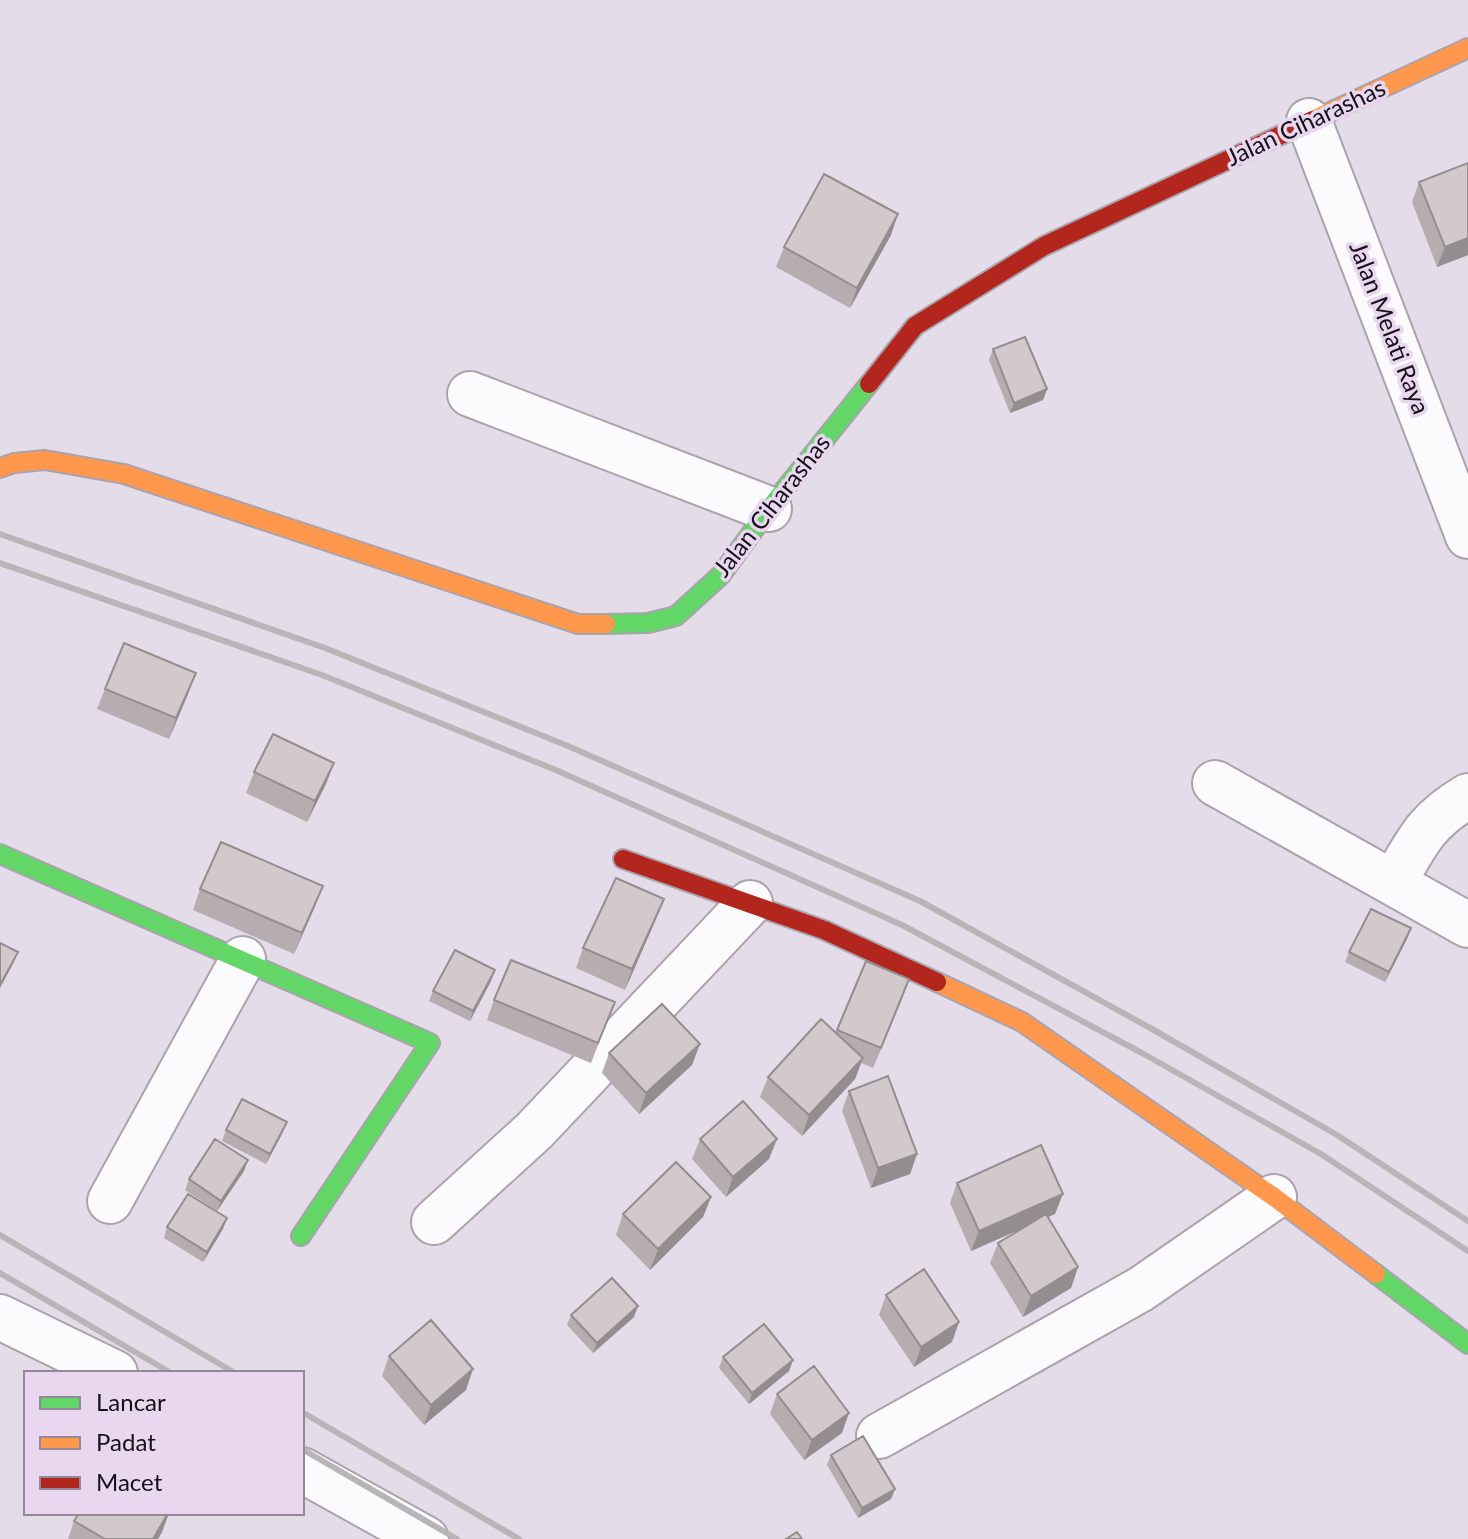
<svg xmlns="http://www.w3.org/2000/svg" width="1468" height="1539" viewBox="0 0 1468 1539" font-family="Lato,sans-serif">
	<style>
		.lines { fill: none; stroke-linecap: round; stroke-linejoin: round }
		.street-casing { stroke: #aaa3ac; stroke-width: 48 }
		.fast-casing { stroke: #aaa3ac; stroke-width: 22 }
		.slow-casing { stroke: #aaa3ac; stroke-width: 22 }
		.jam-casing { stroke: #aaa3ac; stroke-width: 22 }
		.street { stroke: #fbfafc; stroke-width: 44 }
		.fast { stroke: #63d668; stroke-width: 18 }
		.slow { stroke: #ff974d; stroke-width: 18 }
		.jam { stroke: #b3261e; stroke-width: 18 }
		.rail { stroke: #b7b5b8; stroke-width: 6 }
		.wall { fill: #b5adb0 }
		.shaded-wall { fill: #938d90 }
		.building { fill: #d2c9cd; stroke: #938d90; stroke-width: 2 }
		.labels { text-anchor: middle; stroke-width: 7; stroke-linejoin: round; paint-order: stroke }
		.street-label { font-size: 24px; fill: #161118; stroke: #e8d7ee }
	</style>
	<rect width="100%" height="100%" fill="#e5dce9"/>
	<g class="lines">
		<defs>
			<path id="street" d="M1309,121l159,415
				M470,394l299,115
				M1215,783l253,142
				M1394,882c24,-42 32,-61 74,-86
				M110,1201l133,-242
				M434,1222l100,-91 216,-228
				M0,1317l115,56
				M879,1436l262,-147 133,-92
				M302,1470l124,69"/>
			<path id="fast" d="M606,624l42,-1 28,-7 45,-41 48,-66 100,-125
				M0,854l430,189 -129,193
				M1376,1274l92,70"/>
			<path id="slow" d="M1313,120l155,-72
				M0,468l14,-5 31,-3 79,14 454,150h28
				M937,982l85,40 252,175 102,77"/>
			<path id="jam" d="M869,384l46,-58 129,-80 269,-126
				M623,859l201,71 113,52"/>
		</defs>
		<!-- street casing -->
		<use href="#street" class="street-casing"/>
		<!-- fast casing -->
		<use href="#fast" class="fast-casing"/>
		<!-- slow casing -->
		<use href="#slow" class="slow-casing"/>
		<!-- jam casing -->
		<use href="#jam" class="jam-casing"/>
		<!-- street -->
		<use href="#street" class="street"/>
		<!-- fast -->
		<use href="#fast" class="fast"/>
		<!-- slow -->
		<use href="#slow" class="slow"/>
		<!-- jam -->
		<use href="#jam" class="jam"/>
		<!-- rail -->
		<path class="rail" d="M0,534l325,114 243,98 352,155 232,128 185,106 131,86
			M0,563l322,112 236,96 344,154 240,128 179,101 147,97
			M0,1235l235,138
			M0,1273l171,100
			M302,1412l217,127
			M302,1449l155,90"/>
	</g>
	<!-- wall -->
	<path class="wall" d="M1419,182l49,73 -31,12 -25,-65z
		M891,235l-41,73 -74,-41 8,-20z
		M993,349l54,40 -4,11 -33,13 -21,-53z
		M105,689l83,5 -19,45 -72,-30z
		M334,763l-8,21 -19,38 -61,-29 8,-21z
		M200,889l115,17 -21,48 -101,-44z
		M664,899l-8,20 -31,71 -49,-22 7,-20z
		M1407,939l-22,43 -40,-20 4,-10z
		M866,961l43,18 -36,89 -12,-5 -6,16 -53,57 -42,-39 8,-20 67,-44z
		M491,981l-21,40 -41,-20 4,-10z
		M494,1000l121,2 -24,61 -104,-43z
		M609,1053l83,12 -53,49 -37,-41z
		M849,1091l68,63 -7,20 -39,14 -29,-77z
		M226,1130l57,2 -17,32 -44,-23z
		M700,1139l69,20 -43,38 -34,-38z
		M248,1160l-4,11 -27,40 -32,-21 4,-11z
		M957,1183l98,31 -7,3 30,50 -7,21 -48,29 -33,-54 8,-20 21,-13 -48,21 -21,-48z
		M711,1197l-8,20 -53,53 -34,-35 7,-21z
		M167,1227l56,2 -20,33 -39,-24z
		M886,1295l66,47 -38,25 -35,-52z
		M571,1315l63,2 -41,36 -26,-28z
		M389,1356l77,34 -42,35 -42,-49z
		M723,1357l70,3 -4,11 -40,33 -30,-36z
		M777,1394l65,39 -38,27 -34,-46z
		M831,1455l64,34 -4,10 -33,19 -31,-53z
		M169,1513l-7,19 -4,7h-90l6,-18z"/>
	<!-- shaded-wall -->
	<path class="shaded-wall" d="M898,214l-7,21 -41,73 7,-20z
		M1468,238v17l-31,12 8,-20z
		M1047,389l-4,11 -33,13 4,-10z
		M196,673l-8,21 -19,45 7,-21z
		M334,763l-8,21 -19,38 8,-21z
		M323,886l-8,20 -21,48 8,-21z
		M664,899l-8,20 -31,71 7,-21z
		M1411,928l-4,11 -22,43 4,-10z
		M18,952l-4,10 -14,26v-3z
		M495,970l-4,11 -21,40 3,-10z
		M909,979l-7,20 -29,69 8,-20z
		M700,1044l-8,21 -53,49 7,-21z
		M863,1058l-8,21 -53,57 7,-21z
		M287,1122l-4,10 -17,32 4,-10z
		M777,1139l-8,20 -43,38 7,-20z
		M917,1154l-7,20 -39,14 7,-20z
		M248,1160l-4,11 -27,40 4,-10z
		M1063,1194l-8,20 -84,37 8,-20z
		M711,1197l-8,20 -53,53 8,-21z
		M227,1218l-4,11 -20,33 4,-10z
		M1078,1267l-7,21 -48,29 8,-21z
		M638,1306l-4,11 -41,36 4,-10z
		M959,1322l-7,20 -38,25 7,-20z
		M793,1360l-4,11 -40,33 3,-11z
		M473,1369l-7,21 -42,35 7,-20z
		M849,1413l-7,20 -38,27 8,-20z
		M895,1489l-4,10 -33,19 4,-10z
		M169,1513l-7,19 -4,7h-5z"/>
	<!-- building -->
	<path class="building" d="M1468,163v75l-23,9 -26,-65z
		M824,174l74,40 -41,74 -73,-41z
		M1025,337l22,52 -33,14 -21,-54z
		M124,643l72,30 -20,45 -71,-29z
		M273,734l61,29 -19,38 -61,-29z
		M221,842l102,44 -21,47 -102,-44z
		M616,878l48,21 -32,70 -49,-21z
		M1371,909l40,19 -22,44 -40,-20z
		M0,943l18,9 -18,33z
		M455,950l40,20 -22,41 -40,-20z
		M511,960l104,42 -17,41 -104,-43z
		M866,961l43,18 -28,69 -44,-18z
		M662,1004l38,40 -54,49 -37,-40z
		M821,1019l42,39 -54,57 -41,-38z
		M888,1076l29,78 -39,14 -29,-77z
		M242,1099l45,23 -17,32 -44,-24z
		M743,1101l34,38 -44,38 -33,-38z
		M215,1139l33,21 -27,41 -32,-22z
		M1041,1145l22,49 -84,37 -22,-48z
		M676,1162l35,35 -53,52 -35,-35z
		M188,1194l39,24 -20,34 -40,-25z
		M1046,1214l32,53 -47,29 -33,-53z
		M924,1269l35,53 -38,25 -35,-52z
		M612,1278l26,28 -41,37 -26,-28z
		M431,1320l42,49 -42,36 -42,-49z
		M764,1324l29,36 -41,33 -29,-36z
		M814,1366l35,47 -37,27 -35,-46z
		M863,1436l32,53 -33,19 -31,-53z
		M79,1513h89l-15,26h-48l-31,-18z
		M797,1532l5,7h-16z"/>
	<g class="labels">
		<!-- street labels -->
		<g class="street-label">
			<text transform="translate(1306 123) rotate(-25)" y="8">Jalan Ciharashas</text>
			<text transform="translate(1389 328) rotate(69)" y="8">Jalan Melati Raya</text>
			<text transform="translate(772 506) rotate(-52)" y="8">Jalan Ciharashas</text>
		</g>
	</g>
	<!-- legend -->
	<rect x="24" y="1371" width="280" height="144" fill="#e8d7ee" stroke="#948898" stroke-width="2"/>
	<rect x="40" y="1397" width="40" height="12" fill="#63d668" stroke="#948898" stroke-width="2"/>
	<text x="96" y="1411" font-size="24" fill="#161118">Lancar</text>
	<rect x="40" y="1437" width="40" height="12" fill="#ff974d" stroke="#948898" stroke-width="2"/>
	<text x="96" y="1451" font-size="24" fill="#161118">Padat</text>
	<rect x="40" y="1477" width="40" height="12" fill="#b3261e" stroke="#948898" stroke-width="2"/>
	<text x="96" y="1491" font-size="24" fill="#161118">Macet</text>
</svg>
